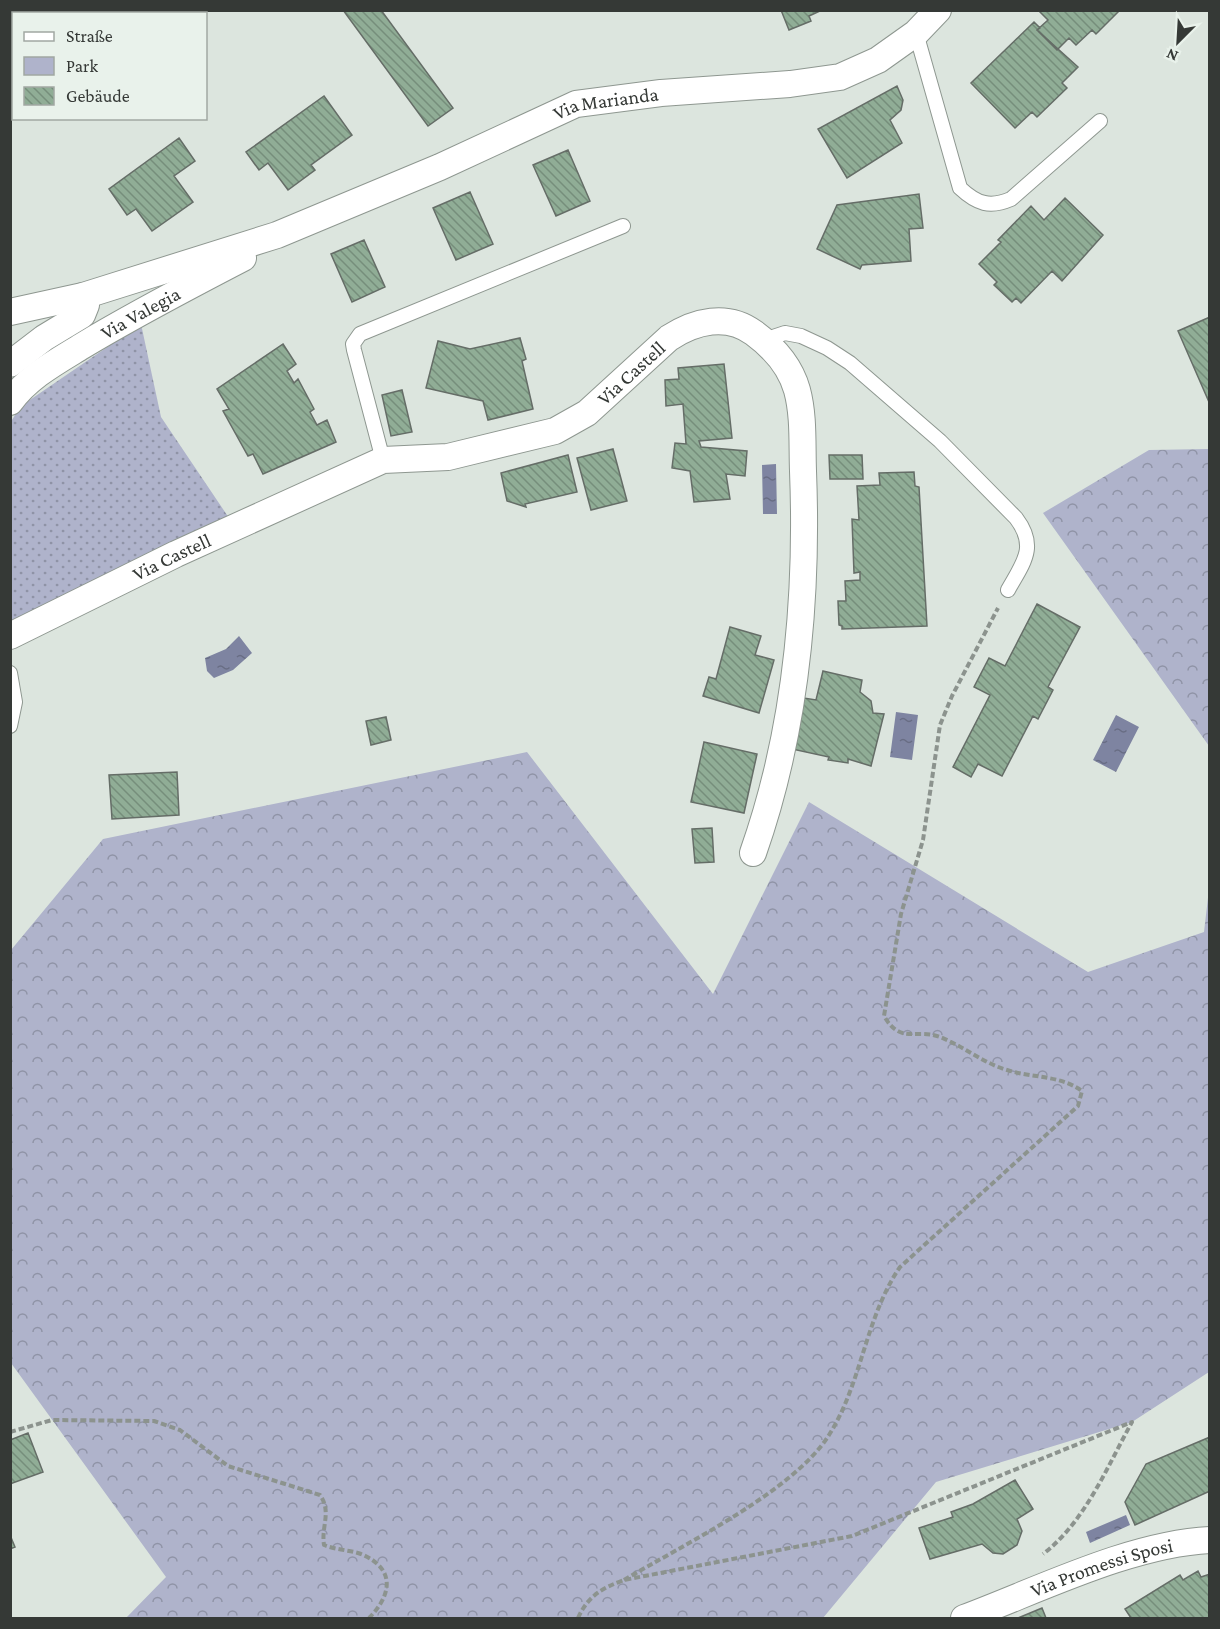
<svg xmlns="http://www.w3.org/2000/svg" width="1220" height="1629" viewBox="0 0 1220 1629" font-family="'Crimson Pro',serif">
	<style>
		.green { fill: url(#green-dots) }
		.forest { fill: url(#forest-crowns) }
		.water { fill: url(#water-ripples) }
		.building { fill: url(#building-back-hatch); stroke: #656d67; stroke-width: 1.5 }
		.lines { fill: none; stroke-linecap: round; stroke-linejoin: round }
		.lane-casing { stroke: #8e9790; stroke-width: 16 }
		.street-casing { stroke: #8e9790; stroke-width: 28 }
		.path { stroke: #8c938e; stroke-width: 4; stroke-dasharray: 6 3; stroke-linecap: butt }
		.lane { stroke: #fff; stroke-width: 14 }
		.street { stroke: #fff; stroke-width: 26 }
		.labels { text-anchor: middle; stroke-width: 6; stroke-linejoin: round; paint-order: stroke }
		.street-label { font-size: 20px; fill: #353936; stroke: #e9f2eb }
	</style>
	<defs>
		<pattern id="green-dots" width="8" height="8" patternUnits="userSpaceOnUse" patternTransform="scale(1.5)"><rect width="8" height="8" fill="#afb3cb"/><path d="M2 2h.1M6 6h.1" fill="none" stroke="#8f93a6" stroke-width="1.8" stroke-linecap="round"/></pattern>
		<pattern id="forest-crowns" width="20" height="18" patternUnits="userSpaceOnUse" patternTransform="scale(1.5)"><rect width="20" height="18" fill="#afb3cb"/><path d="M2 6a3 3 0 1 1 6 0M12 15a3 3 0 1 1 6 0" fill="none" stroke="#8f93a6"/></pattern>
		<pattern id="water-ripples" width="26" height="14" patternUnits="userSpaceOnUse" patternTransform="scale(1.5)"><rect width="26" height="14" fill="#7e84a1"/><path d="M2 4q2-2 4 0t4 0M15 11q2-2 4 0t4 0" fill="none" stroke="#686d84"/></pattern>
		<pattern id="building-back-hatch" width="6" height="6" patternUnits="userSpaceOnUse" patternTransform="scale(1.5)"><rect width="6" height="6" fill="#90ad96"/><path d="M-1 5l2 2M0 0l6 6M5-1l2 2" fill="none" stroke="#768e7b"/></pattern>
	</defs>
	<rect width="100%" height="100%" fill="#dce5de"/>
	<!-- green -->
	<path class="green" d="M141,324l20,93 68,101 -218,108 -1,-203 11,-17z"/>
	<!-- forest -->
	<path class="forest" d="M1209,449h1l-1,297 -166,-233 106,-63z
		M527,752l186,242 96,-192 279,170 116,-40 5,-43v483l-77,50 -196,60 -113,136h-697l40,-41 -155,-214v-413l92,-111z"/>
	<!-- water -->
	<path class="water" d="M776,464l1,50h-14l-1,-49z
		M239,636l13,17 -19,17 -19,8 -7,-7 -2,-13 21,-9z
		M896,712l22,3 -6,45 -22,-3z
		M1116,715l23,12 -23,45 -23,-12z
		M1126,1515l4,10 -40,18 -4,-11z"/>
	<!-- building -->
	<path class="building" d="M127,10h15l2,4h-23z
		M170,10h25l-8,4h-16z
		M343,10h38l72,98 -25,18z
		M781,10h41l-13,6 2,5 -22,9z
		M1038,10h82l-24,24 -4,-4 -16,15 -7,-7 -12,12 -20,-20 11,-10z
		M1034,22l6,6 -3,2 41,37 -16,16 5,5 -30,29 -5,-5 -17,16 -44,-45z
		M897,86l6,14 -2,10 -11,10 12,23 -55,35 -29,-49z
		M324,96l28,39 -41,30 4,5 -27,20 -20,-27 -9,7 -13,-18z
		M179,138l16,23 -21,15 19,26 -41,29 -16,-22 -9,6 -18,-26z
		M568,150l22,51 -34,15 -23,-51z
		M470,192l23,52 -37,16 -23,-52z
		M919,194l4,34 -14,1 2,32 -49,4 -2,4 -43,-20 20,-44z
		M1065,198l38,37 -41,46 -10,-10 -31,32 -5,-5 -4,4 -18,-17 3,-3 -18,-18 22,-22 -3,-2 33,-34 13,14z
		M364,240l21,47 -33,15 -21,-48z
		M1210,317v85h-1l-31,-71z
		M520,338l6,21 -4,2 11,48 -45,11 -5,-19 -57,-13 12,-47 32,8z
		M283,344l13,20 -9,7 7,12 4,-4 16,30 -4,3 7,13 10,-5 9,22 -73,32 -10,-20 -5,2 -25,-45 6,-2 -12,-20z
		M724,364l8,74 -33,3 2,6 46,4 -2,25 -19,-2 4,25 -36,3 -4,-31 -18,-3 3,-25 11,1 -3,-40 -17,2 -1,-26 14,-1 -1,-11z
		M402,390l10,42 -21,4 -9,-41z
		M613,449l14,52 -36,9 -14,-52z
		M568,455l9,37 -52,12 1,3 -19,-6 -6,-28z
		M829,455h33l1,24h-33z
		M914,472l1,14 4,1 8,139 -85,3v-3l-3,-1 -1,-24h8l-1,-20 15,-1v-8l-6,1 -2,-54 7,1 -2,-34 23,-1 -1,-12z
		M1037,604l43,23 -32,60 5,3 -15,29 -5,-3 -31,60 -24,-12 -7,13 -18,-10 37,-72 -16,-8 15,-29 16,8z
		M730,627l31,9 -6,19 19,5 -15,53 -56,-17 6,-19 7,2z
		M823,671l39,9 -2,12 11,9 2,12 11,1 -13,52 -23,-7v4l-20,-3 1,-3 -37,-8 12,-51 12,2z
		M386,717l5,23 -20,5 -5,-24z
		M704,742l53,12 -13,59 -53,-11z
		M177,772l2,43 -67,4 -3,-44z
		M712,828l2,34 -19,1 -3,-34z
		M28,1433l15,39 -33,12v-44z
		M1210,1437v54l-75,34 -10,-23 21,-38z
		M1015,1480l18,29 -16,10 5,12 -5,14 -14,9 -10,-1 -11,-9 -52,15 -11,-31 34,-11 -2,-5 22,-8z
		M10,1535l5,12 -5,2z
		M1198,1571l3,6 9,-3v44h-79l-6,-9 55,-34 3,5z
		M1042,1608l4,10h-28z"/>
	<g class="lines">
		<defs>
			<path id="lane" d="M916,33l44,155c17,16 30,20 51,11l89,-78
				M764,340l21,-7 16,3 26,12 23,15 90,78 76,77c22,29 7,45 -8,72
				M383,460l-29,-110 -1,-6 7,-10 263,-108
				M10,673l5,29 -5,24"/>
			<g id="street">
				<path id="s1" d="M10,312l73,-16 194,-61 163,-68 136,-63 85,-11 129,-9 50,-7 38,-17 38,-27 22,-23"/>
				<path d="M10,364l34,-26 38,-23 4,-10 -3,-9"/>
				<path id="s2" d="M10,402c18,-25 46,-40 72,-56 53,-32 107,-60 161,-88"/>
				<path id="s3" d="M10,636l166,-82 207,-94 65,-3 107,-26 32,-18 82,-75c26,-17 58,-25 85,-5 19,14 36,32 43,57 7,26 5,54 6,81 5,128 -7,260 -50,382"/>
				<path id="s4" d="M964,1618c75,-28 166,-74 246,-78"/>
			</g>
		</defs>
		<!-- lane casing -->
		<use href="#lane" class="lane-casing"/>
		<!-- street casing -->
		<use href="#street" class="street-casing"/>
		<!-- path -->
		<path class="path" d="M10,1432l42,-12 102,1 26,9 48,36 92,29c12,17 1,31 4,50 12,5 26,5 37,9 36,15 30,42 8,64
			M624,1580c59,-35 170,-89 205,-145 33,-52 36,-117 71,-168l178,-161 4,-15c-22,-16 -50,-13 -75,-21 -24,-7 -44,-24 -67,-33 -25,-9 -39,8 -56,-21l17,-102 22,-74 17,-115 12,-29 46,-88
			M578,1618c10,-22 24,-30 46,-38l228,-44 280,-114c-25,45 -47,100 -89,132"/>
		<!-- lane -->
		<use href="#lane" class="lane"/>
		<!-- street -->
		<use href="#street" class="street"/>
	</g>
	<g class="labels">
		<!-- street labels -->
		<g class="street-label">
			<text dy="7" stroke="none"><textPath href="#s1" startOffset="634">Via Marianda</textPath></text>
			<text dy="7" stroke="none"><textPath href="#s2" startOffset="159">Via Valegia</textPath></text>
			<text dy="7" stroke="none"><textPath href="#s3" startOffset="684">Via Castell</textPath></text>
			<text dy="7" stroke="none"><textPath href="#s3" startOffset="180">Via Castell</textPath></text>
			<text dy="7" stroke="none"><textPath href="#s4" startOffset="147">Via Promessi Sposi</textPath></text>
		</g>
	</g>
	<!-- border -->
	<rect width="1220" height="1629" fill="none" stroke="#353936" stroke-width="24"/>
	<!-- legend -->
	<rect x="12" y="12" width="195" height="108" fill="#e9f2eb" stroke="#a1a8a3" stroke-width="1.5"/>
	<rect x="24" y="32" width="30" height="9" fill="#ffffff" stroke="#a1a8a3" stroke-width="1.5"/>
	<text x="66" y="42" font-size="18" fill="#353936">Straße</text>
	<rect x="24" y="57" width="30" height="18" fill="#afb3cb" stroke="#a1a8a3" stroke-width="1.5"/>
	<text x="66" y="72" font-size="18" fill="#353936">Park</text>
	<rect x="24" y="87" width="30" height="18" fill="url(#building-back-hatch)" stroke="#a1a8a3" stroke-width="1.5"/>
	<text x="66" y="102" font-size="18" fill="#353936">Gebäude</text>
	<!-- north arrow -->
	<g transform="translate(1178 42) rotate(204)" stroke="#e9f2eb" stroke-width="4.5" paint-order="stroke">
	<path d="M0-4.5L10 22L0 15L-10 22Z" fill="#353936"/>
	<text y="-9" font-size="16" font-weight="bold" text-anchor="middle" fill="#353936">N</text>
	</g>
</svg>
